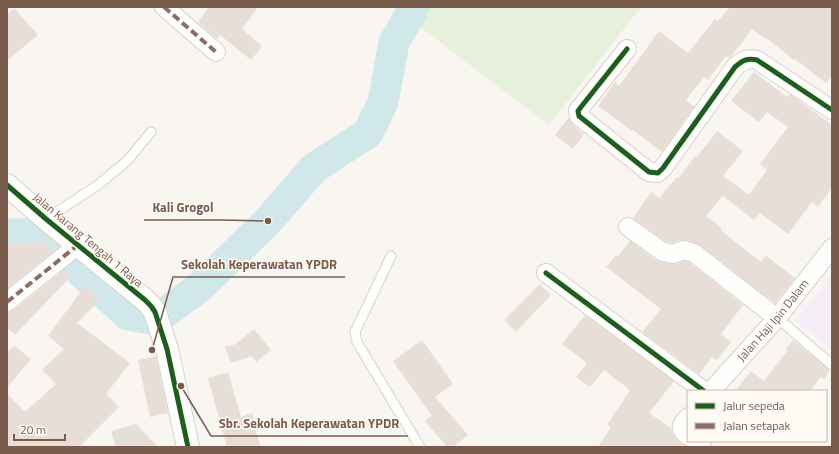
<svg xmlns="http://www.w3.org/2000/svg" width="839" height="454" viewBox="0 0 839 454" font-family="'Titillium Web',sans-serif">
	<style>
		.education { fill: #f6eef6 }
		.green { fill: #e7f0db }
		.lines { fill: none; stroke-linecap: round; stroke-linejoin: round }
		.river { stroke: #d0e8ea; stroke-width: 31 }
		.building { fill: #e6ded7 }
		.lane-casing { stroke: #d7d1cb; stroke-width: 11 }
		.street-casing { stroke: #d7d1cb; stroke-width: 20 }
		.secondary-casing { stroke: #d9d2cb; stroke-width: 24 }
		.lane { stroke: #fefefd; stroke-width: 9 }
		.street { stroke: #fefefd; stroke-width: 18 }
		.secondary { stroke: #fefefd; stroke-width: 22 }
		.quiet { stroke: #8d6e63; stroke-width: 4; stroke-dasharray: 8 4; stroke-linecap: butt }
		.cycleway-casing { stroke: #fffaf3; stroke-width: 8 }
		.cycleway { stroke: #1b5e20; stroke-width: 5 }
		.labels { text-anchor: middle; stroke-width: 3; stroke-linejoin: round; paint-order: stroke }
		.street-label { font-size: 12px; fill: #7a5c4d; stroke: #fffaf3 }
		.leader { fill: none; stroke: #7a5c4d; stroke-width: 1.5 }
		.callout-dot { fill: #7a5c4d; stroke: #fffaf3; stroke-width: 1.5 }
		.callout-label { font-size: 13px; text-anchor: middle; font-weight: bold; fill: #7a5c4d; stroke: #fffaf3; stroke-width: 3; stroke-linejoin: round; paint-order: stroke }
	</style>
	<rect width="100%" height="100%" fill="#f9f5f0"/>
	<!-- education -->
	<path class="education" d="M832,275v76l-37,-30z"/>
	<!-- green -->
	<path class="green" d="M420,7h221l-92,118 -138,-105z"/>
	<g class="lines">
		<!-- river -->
		<path class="river" d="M7,234h28l20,13 16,16 57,52 27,5 45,-33 68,-66 46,-53 54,-35 15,-31 11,-59 20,-36"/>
	</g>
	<!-- building -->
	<path class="building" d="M209,7h49l-16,22 20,17 -11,14 -31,-25 -3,4 -19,-17z
		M730,7h102v69l-6,7 -31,-24 -1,1 -29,-23 -1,1 -12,-9 -21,28 -2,1 -3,-2 -18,24 -4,-3 -18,23 8,7 -32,45 -29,-22 -1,1 -34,-25 17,-24 4,4 40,-55 29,22 27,-34 3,2z
		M14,8l24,27 -31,26v-47z
		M754,72l33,25 3,-3 42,31v63l-14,19 -6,-5 -24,32 -28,-21 -6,7 -31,-24 -17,20 16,12 -2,2 41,32 5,-6 29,22 -20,25 -75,-58 -13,-5h-7l-8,3 -5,-1 -34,-24 18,-26 8,6 18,-21 2,1 16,-22 2,1 20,-26 26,20 -20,25 26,19 18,-25 -7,-6 28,-37 -21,-15 -8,10 -28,-21z
		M569,117l3,7 12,10 -11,15 -18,-14z
		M630,241l27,20 4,1 10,2h6l7,-3 5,1 54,43 -22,29 10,8 -14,18 -5,-3 -13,17 -57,-42 19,-23 -55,-42 10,-12 2,1z
		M42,242l11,10 -46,37v-46z
		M64,270l7,6 -56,59 -8,-7v-16l7,-2z
		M540,284l11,11 -35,37 -12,-12z
		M85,286l15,14 -23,23 53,40 -24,31 13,13 -40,40h-72v-53l18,18 31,-28 -14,-14 22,-21 -16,-13z
		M585,315l89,66 -25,32 22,15 1,5 3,5 6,6 6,3h-89l13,-20 -4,-2 23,-35 -26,-20 -14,17 -14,-10 11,-14 -25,-19z
		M254,329l17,21 -15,12 -4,-6 -21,7 -6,-16 11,-3z
		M422,340l31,44 -18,13 33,38 -15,12h-6l-22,-26 7,-5 -39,-55z
		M793,340l37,30 -6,9 -3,-2 -11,14h-75l16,-20 13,10 24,-31 -2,-1z
		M14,345l17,14 -24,29v-35z
		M156,356l12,57 -18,4 -12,-57z
		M228,372l13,45 11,-4 4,15 -1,1 6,18h-34l-19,-69z
		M136,424l22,23h-42l-5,-16z"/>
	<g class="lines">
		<defs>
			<path id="lane" d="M46,219l52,-34 29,-24 24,-29
				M391,256l-36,76 2,10 63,105
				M777,318l10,8 45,39"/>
			<g id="street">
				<path d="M164,7l52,45"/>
				<path d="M627,49l-46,58 -3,4 1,5 70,56 9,1 5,-5 72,-101c8,-7 12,-9 22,-7l75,50"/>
				<path d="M628,227l35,25 10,2 11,-4 10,3 83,65"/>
				<path d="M546,273l158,118"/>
				<path d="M7,302l71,-57"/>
				<path id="s1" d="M711,391l66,-73 55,-70"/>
				<path d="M688,417c-7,8 -10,11 0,19"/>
				<path d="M695,441l7,6"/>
			</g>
			<path id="secondary" d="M7,185l39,34 99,81 6,6 4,6 12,37 21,98"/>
		</defs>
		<!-- lane casing -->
		<use href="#lane" class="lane-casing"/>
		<!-- street casing -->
		<use href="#street" class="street-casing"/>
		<!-- secondary casing -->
		<use href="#secondary" class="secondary-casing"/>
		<!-- lane -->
		<use href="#lane" class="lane"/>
		<!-- street -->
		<use href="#street" class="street"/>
		<!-- secondary -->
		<use href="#secondary" class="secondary"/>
		<!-- quiet -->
		<path class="quiet" d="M164,7l52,45
			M7,302l71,-57"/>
		<defs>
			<path id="cycleway" d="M627,49l-46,58 -3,4 1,5 70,56 9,1 5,-5 72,-101c8,-7 12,-9 22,-7l75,50
				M7,185l39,34 99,81 6,6 4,6 12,37 21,98
				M546,273l158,118"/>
		</defs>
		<!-- cycleway casing -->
		<use href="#cycleway" class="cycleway-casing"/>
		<!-- cycleway -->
		<use href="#cycleway" class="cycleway"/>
	</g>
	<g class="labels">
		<!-- street labels -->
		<g class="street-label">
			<text transform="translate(88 240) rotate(40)" y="4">Jalan Karang Tengah 1 Raya</text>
			<text dy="4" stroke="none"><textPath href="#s1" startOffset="94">Jalan Haji Ipin Dalam</textPath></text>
		</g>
	</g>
	<!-- callouts -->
	<path class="leader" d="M268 221L221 220H144M152 350L173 277H345M181 386L211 436H408"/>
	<g class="callout-dot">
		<circle cx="268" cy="221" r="4"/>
		<circle cx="152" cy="350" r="4"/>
		<circle cx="181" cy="386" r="4"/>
	</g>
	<g class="callout-label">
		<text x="183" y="212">Kali Grogol</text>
		<text x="259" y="269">Sekolah Keperawatan YPDR</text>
		<text x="309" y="428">Sbr. Sekolah Keperawatan YPDR</text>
	</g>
	<!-- border -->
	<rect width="839" height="454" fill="none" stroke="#7a5c4d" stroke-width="16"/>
	<!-- legend -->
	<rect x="687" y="390" width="140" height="52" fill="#fffaf3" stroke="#cabbb1"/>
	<rect x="695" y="403" width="20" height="6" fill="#1b5e20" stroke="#cabbb1"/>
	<text x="723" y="410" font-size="12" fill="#7a5c4d">Jalur sepeda</text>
	<rect x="695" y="423" width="20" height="6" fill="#8d6e63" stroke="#cabbb1"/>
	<text x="723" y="430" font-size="12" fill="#7a5c4d">Jalan setapak</text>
	<!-- scale -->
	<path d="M14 434v6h51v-6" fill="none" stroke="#7a5c4d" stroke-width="2"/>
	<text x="20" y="434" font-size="12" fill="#7a5c4d" stroke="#fffaf3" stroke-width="3" paint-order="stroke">20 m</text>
</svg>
